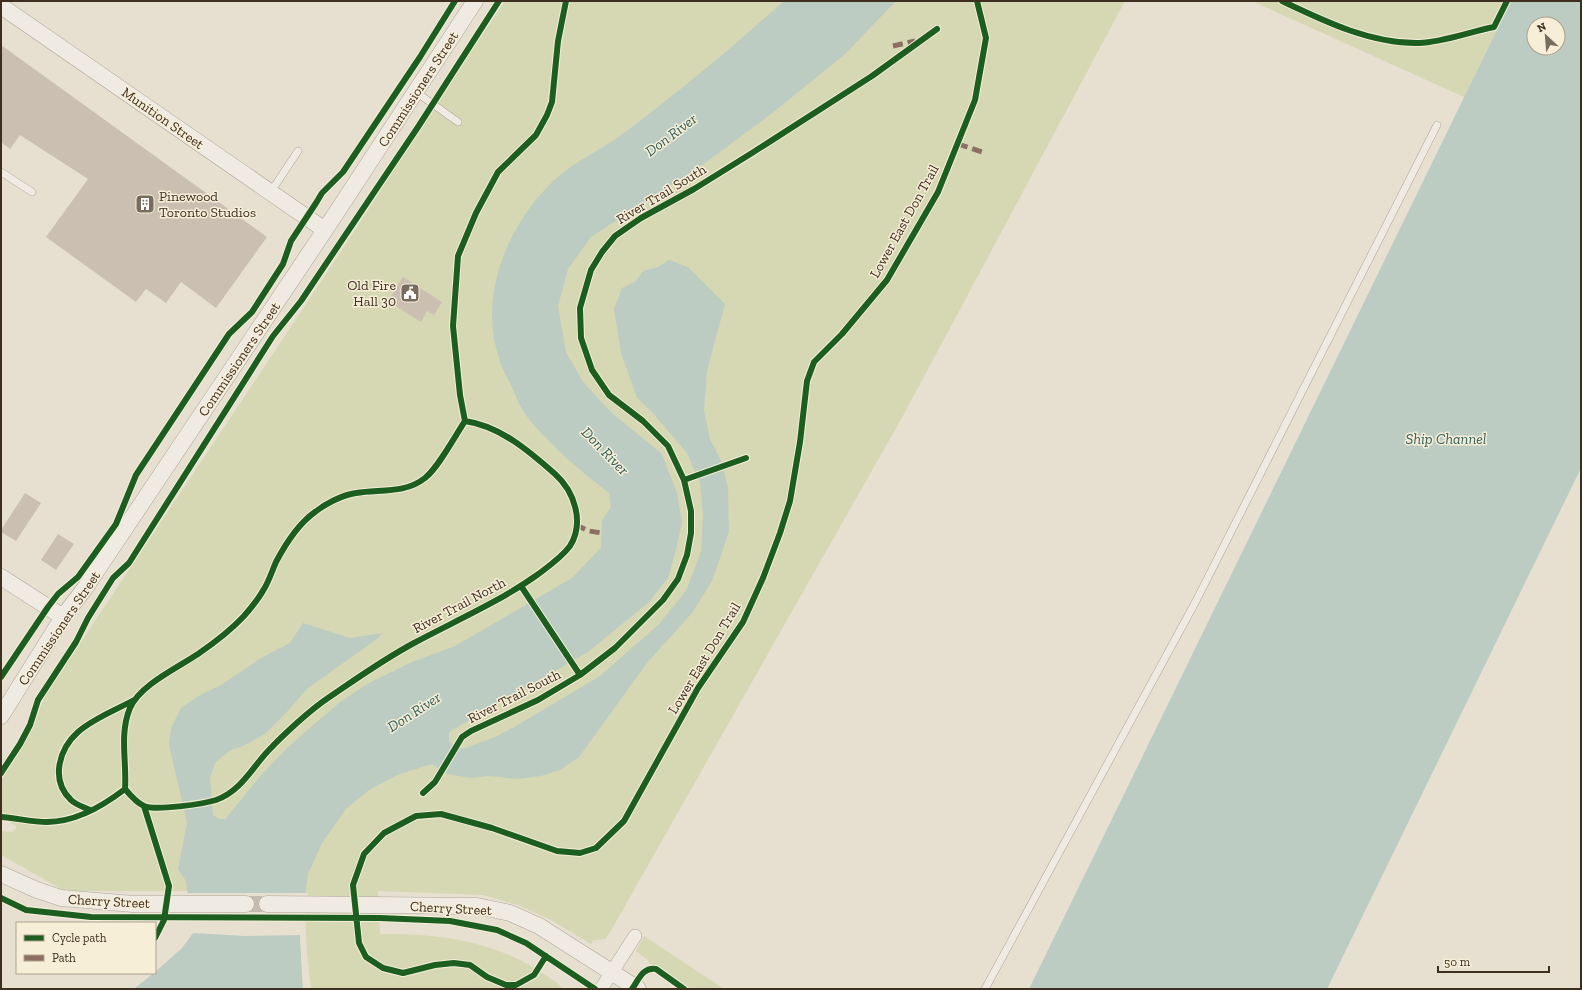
<svg xmlns="http://www.w3.org/2000/svg" width="1582" height="990" viewBox="0 0 1582 990" font-family="'Zilla Slab',serif">
	<style>
		.green { fill: #d6d7b3 }
		.water { fill: #bcccc2; fill-rule: evenodd }
		.pier { fill: #e7e0d1 }
		.building { fill: #cbbfb2 }
		.lines { fill: none; stroke-linecap: round; stroke-linejoin: round }
		.tertiary-tunnel { stroke: #c5bcae; stroke-width: 16; stroke-dasharray: 16 8; stroke-linecap: butt }
		.service-casing { stroke: #ada599; stroke-width: 8 }
		.minor-casing { stroke: #ada599; stroke-width: 14 }
		.tertiary-casing { stroke: #ada599; stroke-width: 17 }
		.service { stroke: #efebe3; stroke-width: 7 }
		.minor { stroke: #efebe3; stroke-width: 13 }
		.tertiary { stroke: #efebe3; stroke-width: 16 }
		.quiet { stroke: #8d6e63; stroke-width: 5; stroke-dasharray: 10 5; stroke-linecap: butt }
		.cycleway-casing { stroke: #f7eed8; stroke-width: 8 }
		.cycleway { stroke: #1b5e20; stroke-width: 6 }
		.labels { text-anchor: middle; stroke-width: 3; stroke-linejoin: round; paint-order: stroke }
		.street-label { font-size: 14px; fill: #3d2e20; stroke: #f7eed8 }
		.poi-label { font-size: 14px; fill: #3d2e20; stroke: #f7eed8; text-anchor: start }
		.water-label { font-size: 15px; font-style: italic; fill: #2f5d5a; stroke: #f7eed8 }
	</style>
	<rect width="100%" height="100%" fill="#e7e0d1"/>
	<!-- green -->
	<path class="green" d="M505,1h620l-221,413 -295,520 -4,5 -12,1 -2,4 -40,-24 -33,-15 -35,-10 -105,-4 2,43c55,-1 111,6 159,37 8,5 18,10 24,18h-252l-4,-35 -3,-63h-239l-64,-36v-24l11,1 5,-5 -16,-10v-37l28,-45 16,-39 299,-449 112,-174z
		M1252,1h259l-47,96z
		M644,936l80,53h-33l-32,-23 -10,-2 -1,-4 -12,-9z"/>
	<!-- water -->
	<path class="water" d="M784,1h112l-51,53 -70,57 -70,52 -114,74 -23,32 -10,37 8,46 17,30 29,31 50,41 15,39 5,29 -6,28 -8,28 -19,24 -61,50 -139,80v10l14,7 32,-12 21,-11 84,-50 59,-52 27,-33 15,-39 2,-37 -3,-32 -13,-30 -35,-41 -15,-14 -16,-45 -7,-44 8,-21 14,-7 7,-10 15,-4 11,-7 19,7 37,37 -18,67 -3,40 6,28 11,22 7,26 1,45 -17,49 -20,32 -45,50 -68,94 -19,13 -19,6 -23,3 -28,-3 -19,2 -24,-4 -15,-10 -35,11 -28,15 -23,19 -24,34 -14,31 -8,61 3,54h-169c21,-17 42,-34 59,-56l-7,-52 -8,-12 9,-47 -18,-77 2,-17 10,-20 19,-13 21,-10 40,-27 29,-15 13,-20 47,15 32,-5 -5,6 -69,49 -24,27 -19,19 -20,11 -16,6 -13,11 -6,15 3,38 6,4h6l38,-46 25,-26 52,-45 29,-19 43,-21 43,-16 117,-68 29,-30 1,-28 9,-13 -2,-14c-29,-22 -58,-47 -81,-75 -8,-10 -13,-24 -18,-35 -4,-8 -9,-17 -11,-25 -22,-64 11,-140 61,-183 19,-16 44,-27 64,-42 55,-41 109,-86 160,-132z
		M1511,1h70v467l-254,521h-298zM1534,24h24v24h-24z"/>
	<!-- pier -->
	<path class="pier" d="M185,893h123l-6,42 3,54h-2l-3,-54 -55,1 -52,-3 -11,15 -27,24v-3l25,-23 11,-14z"/>
	<!-- building -->
	<path class="building" d="M1,45l266,192 -51,71 -35,-26 -15,21 -20,-14 -10,13 -90,-65 42,-58 -68,-44 -10,14 -9,-7z
		M403,277l39,25 -8,13 -7,-4 -6,11 -33,-21z
		M25,493l16,10 -25,38 -15,-9v-2z
		M58,534l16,10 -18,26 -15,-10z"/>
	<g class="lines">
		<!-- tertiary-tunnel -->
		<path class="tertiary-tunnel" d="M246,904h21"/>
		<defs>
			<path id="service" d="M416,92l42,30
				M1,172l31,20
				M270,193l28,-42
				M985,989l211,-388 241,-476"/>
			<path id="minor" d="M601,989l34,-53"/>
			<path id="tertiary" d="M1,6l324,224
				M1,577l62,40
				M1,716l62,-99 22,-29 240,-358 150,-229
				M1,874l36,16 24,8 72,6h113
				M267,904l210,2 33,7 29,13 99,63"/>
		</defs>
		<!-- service casing -->
		<use href="#service" class="service-casing"/>
		<!-- minor casing -->
		<use href="#minor" class="minor-casing"/>
		<!-- tertiary casing -->
		<use href="#tertiary" class="tertiary-casing"/>
		<!-- service -->
		<use href="#service" class="service"/>
		<!-- minor -->
		<use href="#minor" class="minor"/>
		<!-- tertiary -->
		<use href="#tertiary" class="tertiary"/>
		<!-- quiet -->
		<path class="quiet" d="M893,46l22,-5
			M958,144l27,9
			M576,525l13,6 13,2"/>
		<defs>
			<path id="cycleway" d="M1282,1c42,20 89,43 137,42 25,-1 50,-11 75,-16l13,-26
				M684,480l62,-22
				M521,586l59,89
				M1,677l47,-70 10,-13 20,-17 38,-53 20,-49 93,-141 23,-22 31,-48 8,-23 25,-38 6,-10 21,-21 77,-115 35,-56
				M1,773l19,-29 10,-19 8,-25 38,-58 12,-24 25,-40 16,-15 144,-227 28,-35 117,-174 81,-126
				M125,789c2,-26 -6,-55 5,-81 10,-23 47,-40 68,-54 16,-11 33,-24 46,-38 7,-8 15,-18 20,-27 5,-8 8,-18 12,-27 10,-19 22,-38 39,-50 10,-8 27,-17 41,-19 24,-4 49,1 69,-15 13,-10 30,-42 40,-57l-5,-26 -7,-69 5,-70 18,-43 22,-41 38,-37 11,-20 5,-13 6,-61 8,-40
				M423,793l12,-11 27,-45 9,-6 67,-31 42,-25 35,-27 48,-48 15,-21 9,-24 4,-22v-22l-7,-31 -16,-34 -25,-25 -34,-26 -17,-25 -11,-32 -1,-30 11,-38 11,-18 13,-16 26,-18 53,-29 58,-36 120,-77 65,-47
				M144,806l25,80 -5,34 -9,18
				M90,810c-6,-3 -14,-5 -19,-10 -21,-20 -12,-51 7,-68 16,-14 38,-22 56,-32
				M1,817c15,1 31,5 46,5 28,0 56,-16 78,-33 5,6 12,14 19,17 12,5 59,-2 72,-6 24,-8 36,-32 52,-49 15,-16 42,-41 60,-53 28,-19 56,-39 86,-55 41,-22 85,-41 123,-68 12,-9 24,-17 33,-29 15,-24 4,-55 -15,-72 -26,-23 -55,-48 -90,-53
				M1,898l25,12 65,7 289,1 70,3 47,9 29,13 69,46
				M546,956l-12,19 -18,10h-10l-19,-8 -17,-12 -16,-2 -19,2 -32,8 -20,-5 -17,-11 -7,-14 -6,-58 11,-31 20,-21 32,-17 25,-2 51,14 65,23 23,2 16,-5 28,-27 74,-133 45,-66 20,-44 17,-45 10,-32 10,-59 7,-61 7,-19 28,-28 45,-54 51,-88 37,-92 11,-62 -9,-37
				M632,989c7,-10 11,-22 24,-20l28,20"/>
		</defs>
		<!-- cycleway casing -->
		<use href="#cycleway" class="cycleway-casing"/>
		<!-- cycleway -->
		<use href="#cycleway" class="cycleway"/>
	</g>
	<!-- icons -->
	<defs>
		<symbol id="building-square" viewBox="-11 -11 22 22"><rect x="-9" y="-9" width="18" height="18" rx="4" fill="#786c5e" stroke="#f7eed8"/><path d="M-4-6H4V6H1V3H-1V6H-4ZM-2.5-4.3h1.7v1.8h-1.7ZM.8-4.3h1.7v1.8H.8ZM-2.5-1h1.7V.8h-1.7ZM.8-1h1.7V.8H.8Z" fill="#fff"/></symbol>
		<symbol id="civic-square" viewBox="-11 -11 22 22"><rect x="-9" y="-9" width="18" height="18" rx="4" fill="#786c5e" stroke="#f7eed8"/><path d="M-.6-6.5H3V-4.5H.6V-3L4-1V1h2V6H-6V1h2V-1L-.6-3ZM-1.2 2.5V6h2.4V2.5Z" fill="#fff"/></symbol>
	</defs>
	<g fill-rule="evenodd">
		<use href="#building-square" x="134" y="193" width="22" height="22"/>
		<use href="#civic-square" x="399" y="282" width="22" height="22"/>
	</g>
	<g class="labels">
		<!-- street labels -->
		<g class="street-label">
			<text transform="translate(418 89) rotate(-57)" y="5">Commissioners Street</text>
			<text transform="translate(163 118) rotate(35)" y="5">Munition Street</text>
			<text transform="translate(661 194) rotate(-31)" y="5">River Trail South</text>
			<text transform="translate(904 221) rotate(-61)" y="5">Lower East Don Trail</text>
			<text transform="translate(239 359) rotate(-56)" y="5">Commissioners Street</text>
			<text transform="translate(459 605) rotate(-28)" y="5">River Trail North</text>
			<text transform="translate(59 628) rotate(-56)" y="5">Commissioners Street</text>
			<text transform="translate(704 658) rotate(-59)" y="5">Lower East Don Trail</text>
			<text transform="translate(514 696) rotate(-27)" y="5">River Trail South</text>
			<text transform="translate(109 901) rotate(3)" y="5">Cherry Street</text>
			<text transform="translate(451 908) rotate(3)" y="5">Cherry Street</text>
		</g>
		<!-- poi labels -->
		<g class="poi-label">
			<text x="159" y="201">Pinewood<tspan x="159" dy="16">Toronto Studios</tspan></text>
			<text x="396" y="290" text-anchor="end">Old Fire<tspan x="396" dy="16">Hall 30</tspan></text>
		</g>
		<!-- water labels -->
		<g class="water-label">
			<text transform="translate(671 135) rotate(-37)" y="5">Don River</text>
			<text x="1446" y="444">Ship Channel</text>
			<text transform="translate(605 451) rotate(46)" y="5">Don River</text>
			<text transform="translate(414 712) rotate(-33)" y="5">Don River</text>
		</g>
	</g>
	<!-- border -->
	<rect width="1582" height="990" fill="none" stroke="#3d2e20" stroke-width="4"/>
	<!-- legend -->
	<rect x="16" y="922" width="140" height="52" fill="#f7eed8" stroke="#ada18e"/>
	<rect x="24" y="935" width="20" height="6" fill="#1b5e20" stroke="#ada18e"/>
	<text x="52" y="942" font-size="12" fill="#3d2e20">Cycle path</text>
	<rect x="24" y="955" width="20" height="6" fill="#8d6e63" stroke="#ada18e"/>
	<text x="52" y="962" font-size="12" fill="#3d2e20">Path</text>
	<!-- north arrow -->
	<g transform="translate(1546 36) rotate(334)"><circle r="19" fill="#f7eed8" stroke="#ada18e"/>
	<path d="M0-3L7 15L0 10L-7 15Z" fill="#786c5e"/>
	<text y="-6" font-size="11" font-weight="bold" text-anchor="middle" fill="#3d2e20">N</text>
	</g>
	<!-- scale -->
	<path d="M1438 966v6h111v-6" fill="none" stroke="#3d2e20" stroke-width="2"/>
	<text x="1444" y="966" font-size="12" fill="#3d2e20" stroke="#f7eed8" stroke-width="3" paint-order="stroke">50 m</text>
</svg>
